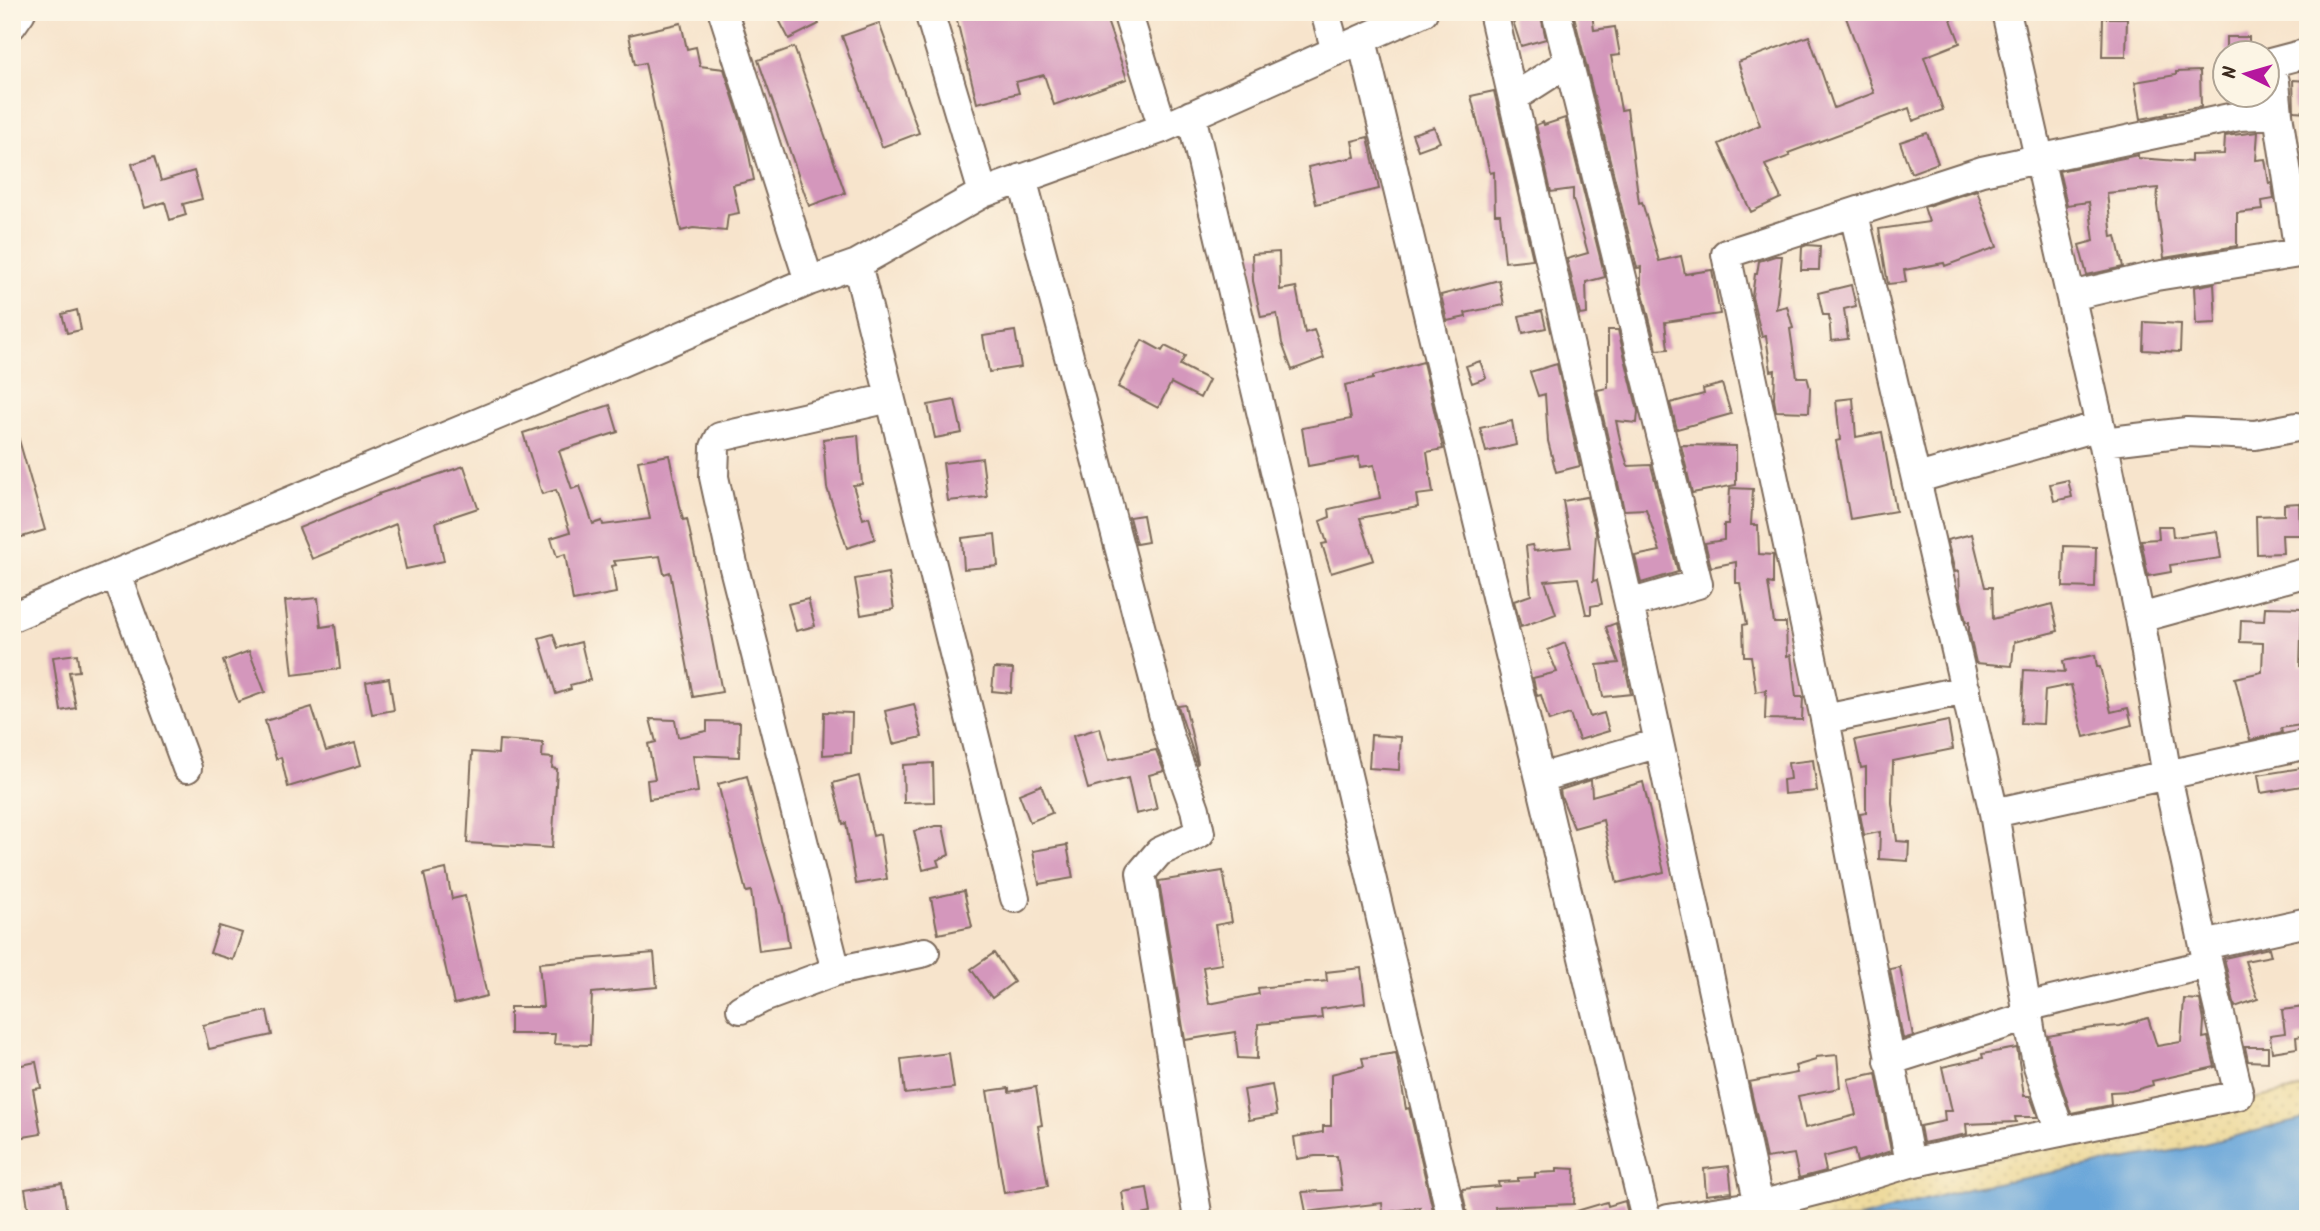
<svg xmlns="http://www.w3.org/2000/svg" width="2320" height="1231" viewBox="0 0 2320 1231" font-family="Kalam,sans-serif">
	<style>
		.sand { fill: url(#sand-dots); stroke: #94825e; stroke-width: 2 }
		.water { fill: #68a5d9; stroke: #52687c; stroke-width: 2 }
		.building { fill: #d497bc }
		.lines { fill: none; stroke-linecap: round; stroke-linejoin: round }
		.minor-casing { stroke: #7d6b5b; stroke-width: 32 }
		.minor { stroke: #fff; stroke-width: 28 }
	</style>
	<defs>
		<pattern id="sand-dots" width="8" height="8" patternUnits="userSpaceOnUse" patternTransform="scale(1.75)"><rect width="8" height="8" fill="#eeda9e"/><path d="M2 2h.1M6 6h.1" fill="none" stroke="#cdbb88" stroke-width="1.8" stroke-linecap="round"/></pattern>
	</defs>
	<rect width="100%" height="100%" fill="#fcf5e5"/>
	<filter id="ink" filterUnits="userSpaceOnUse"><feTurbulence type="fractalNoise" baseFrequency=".0143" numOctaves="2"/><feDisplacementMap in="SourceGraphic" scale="14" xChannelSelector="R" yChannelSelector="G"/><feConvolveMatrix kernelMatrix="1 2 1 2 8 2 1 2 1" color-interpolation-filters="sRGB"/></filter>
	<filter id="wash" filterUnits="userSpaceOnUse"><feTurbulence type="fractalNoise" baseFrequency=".00686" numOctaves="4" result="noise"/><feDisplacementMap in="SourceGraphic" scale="28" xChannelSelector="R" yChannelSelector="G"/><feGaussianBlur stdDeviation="1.57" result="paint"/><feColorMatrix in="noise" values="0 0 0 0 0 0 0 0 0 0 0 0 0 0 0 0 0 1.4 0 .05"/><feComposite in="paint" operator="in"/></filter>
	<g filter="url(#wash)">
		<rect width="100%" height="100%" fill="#f7e4cc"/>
		<!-- sand -->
		<path class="sand" d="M2308,1087v56l-361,76h-233z"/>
		<!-- water -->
		<path class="water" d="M2308,1118v101h-452l112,-31 216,-39z"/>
		<g id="blocks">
			<!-- building -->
			<path class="building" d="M775,12h38l6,12 -30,15z
				M955,12h149l23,67 -73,26 -10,-30 -28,7 3,11 -42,10z
				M1510,12h30l6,27 -25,7z
				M1573,12h19l2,18 21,-3 5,28 -9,1 10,54 6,-1 12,94 3,-1 17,59 22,-5 4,18 27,-4 8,44 -55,8 3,27 -11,1 -16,-65v-18l-4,1z
				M1844,12h104l12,31 -36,14 19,53 -30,11 -4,-13 -121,45 2,3 -25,9 16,33 -30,14 -32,-68 41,-19 -22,-63 71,-26 25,72 40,-15z
				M2103,18h24l-1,39h-24z
				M681,23l6,26 9,-2 4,19 24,3 21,66 9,45 -21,5 6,28 -11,2 -2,16 -33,-3 -12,3 -36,-168 -10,2 -6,-30z
				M879,23l40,110 -37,14 -40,-111z
				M2226,37h23v15h-23z
				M794,47l51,146 -36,13 -51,-146z
				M2200,71l1,36 -35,5 1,2 -26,5 -6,-37 41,-7v-3z
				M2293,80l15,1v31l-14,-1z
				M1494,91l39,168 -28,3 -5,-48h-5l-1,-42 -4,1 -19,-77z
				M1565,118l40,159 -19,5 1,32 -7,1 -13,-56 21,-6 -15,-54v-10l-22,3 -15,-67 7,-3 1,3z
				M1434,127l6,15 -22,8 -6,-16z
				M2258,132l-2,28 9,-1 4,25 3,-1 2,16 -12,2 1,9 -26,3v33l-73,12 -7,-53 1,-17 -51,5 5,44 4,-1 7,31 -36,8 -8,-30 15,-4 -5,-39 -22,3 -8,-34 79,-16v3l53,4v-7l33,-1 1,-18z
				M1927,133l11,30 -27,10 -11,-31z
				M1368,137l11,52 -63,15 -8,-37 47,-10 -3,-16z
				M154,157l7,24 33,-10 8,28 -19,5 3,11 -16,5 -5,-18 -20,6 -13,-44z
				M1977,190l20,57 -52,19 -1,-3 -40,7 2,12 -18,2 -9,-55 50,-7 -5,-15z
				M1807,245l13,1 -1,24h-18l1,-23z
				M1279,252l1,38 16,-3 9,46 9,-3 10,28 -32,12 -10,-27 -5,-29 -16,3 -8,-36 -1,-27z
				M1775,256h7l-6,53 11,-3 6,22 -3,1 7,48h10l3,11 -1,24 -33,-1 -2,-12 1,-29 -4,1 -5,-35 -4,1 -10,-40 3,-23h2l2,-13z
				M1499,280l5,25 -39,8 1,4 -19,4 -6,-26z
				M2214,283l2,40 -20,1 -2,-37z
				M1851,285l5,21 -12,3 4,30 -17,2 -2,-26h-6l-5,-22z
				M77,310l4,20 -14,3 -5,-19z
				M1542,311l4,17 -23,5 -4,-17z
				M2144,322l37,2 -1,28 -37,-2z
				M1608,330h10l20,81 -1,12 -21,-2 5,23 7,22 23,-1 27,107 -37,11 -6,-27 25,-5 -14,-42 -22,1 -27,-120 11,-2z
				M1015,331l6,36 -32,5 -6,-36z
				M1142,340l20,11 3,-5 20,10 -5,9 29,15 -9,18 -29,-15 -13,25 -40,-21z
				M1480,361l6,17 -14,5 -6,-17z
				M1423,362l20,87 -16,3 6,41 -17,2 2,12 -58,11 14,42 -43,13 -9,-29 5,-1 -7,-22 10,-4 -1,-8 51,-11 -6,-33 -14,2 -1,-10 -51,9 -6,-38 49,-9 -6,-34 28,-6v-3z
				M1557,364l23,102 -24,6 -8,-31 -3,-47 -7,2 -8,-24z
				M1722,384l9,30 -54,15 -7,-26 34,-9 -1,-5z
				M1853,398l3,39 26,-5 14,79 -46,8 -14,-78 4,-1 -4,-40z
				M955,400l7,33 -27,5 -7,-33z
				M610,405l8,27 -59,19 13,38 8,-3 13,38 9,-3 1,4 47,-6 -12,-58 31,-6 14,65 4,-1 14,64 21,109 -29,5 -23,-125 -6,2 -4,-18 -46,5 2,4 -4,1 4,27 -43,8 -8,-47 -8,3 -6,-19 19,-6 -14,-42 -14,4 -19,-61z
				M1512,421l4,24 -30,7 -6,-24z
				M17,433l28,97 -33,10v-106z
				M858,435l4,49 -9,1 10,34 6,-2 6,22 -28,9 -20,-60 -4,-49z
				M1681,445l55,1v39l-44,8z
				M982,458l5,39 -39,4 -5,-38z
				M464,466l14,42 -42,14 8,39 -38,8 -10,-45 -84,35 -13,-31 80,-33 -1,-1z
				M2068,480l4,17 -18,4 -4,-17z
				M1730,488l23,1 -2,36h7l1,29 14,1v29l-5,-1 6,40h12l1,33 4,-1 5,42h7l-1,23 -37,-1 1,-29 -10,2 -5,-36h-7l-1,-31 4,-1 -7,-41h-4v-21l-25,5 -6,-24 19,-3v-16h4z
				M1587,497l9,36 -3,48 4,-1 5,24 -11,2v8h-5l-8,-36 -33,3 11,33 -35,13 -7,-26 17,-6 -5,-49 6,-1 2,6 37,-4 -8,-46z
				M2299,503l1,32h-18l1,18 -26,1 -1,-38 28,-1v-11z
				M1143,515l5,27 -12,2 -7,-27z
				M2158,526h14l1,11 44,-6 4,27 -51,7 1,7 -23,4 -7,-36 18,-1z
				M995,534l3,32 -34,3 -2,-31z
				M1972,534l13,53h7l1,32 59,-15 6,27 -44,11 -2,24 -36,-3 -7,-31v-10h-3l-6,-27 -1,-24 -4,1 -8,-32z
				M2064,546l32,1 -1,41 -32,-1z
				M888,573l6,36 -33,6 -6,-36z
				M318,598l3,29 14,-2 5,44 -47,6 -8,-74z
				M808,599l7,27 -19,5 -8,-27z
				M2265,607l37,1 -2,58 6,-1 2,14v45l-27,4 1,5 -32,7 -15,-62 27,-6 1,-29 -23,-1 1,-22 23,1z
				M1616,623l15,71 -28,3 -6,-32 22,-2 -13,-36z
				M553,634l5,14 23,-6 9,38 -20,5 1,4 -15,5 -17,-56z
				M1565,643l25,74 14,-4 5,18 -30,9 -9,-26 -21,7 -8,-26 -4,1 -4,-18 24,-6 -9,-22z
				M249,651l16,41 -27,10 -15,-41z
				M77,654l2,17 -10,1 7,36 -15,3 -8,-54z
				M2095,655l2,12h3l11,45 17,-4 4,17 -48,12 -13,-52 -26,5 -2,34 -22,-1 3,-53 41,2 -2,-11z
				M994,668l19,1 -2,24 -19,-2z
				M389,678l5,32 -22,4 -6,-32z
				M914,704l8,33 -29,7 -8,-33z
				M1185,705l13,58 -1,1 -19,-58z
				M312,707l14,44 29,-8 6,22 -73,22 -7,-30 -5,2 -11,-38z
				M824,712l28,1 -1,40 -28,2z
				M650,719l25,1 3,17 29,-6v-10l33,1 -1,35 -46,-2 5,37 -49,7 -2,-19 8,-1 -7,-35 8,-2z
				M1948,721l5,28 -60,12 -1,42 5,38 12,1 -1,19 -29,-2 1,-27 -16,3 -4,-21 6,-1v-46l-5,1 -6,-28z
				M1100,728l9,32 47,-10 8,21 -15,4 8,34 -21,5 -8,-36 -40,11 -15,-53z
				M1371,735l30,2 -2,33 -30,-2z
				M499,740l44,3 -1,14 11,1 -1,10 5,1 -5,79 -85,-5 5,-91 26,2z
				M1813,760l4,31 -33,3 -1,-14 7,-1 -2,-16z
				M933,763l1,39 -30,1 -1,-38z
				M2308,767v18l-47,8 -3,-18z
				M747,776l16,66 20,66 6,39 -30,4 -8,-60 -5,1 -28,-108z
				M859,776l14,60 7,-2 7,45 -31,5 -10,-61 -3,1 -10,-41z
				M1591,780l1,16 51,-14 21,90 -47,11 -14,-63 -29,8 -13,-32 -1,-6z
				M1041,785l11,28 -22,9 -11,-28z
				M936,826h7l6,29 -12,5 2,6 -16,4 -9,-39z
				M1067,845l6,33 -34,6 -6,-33z
				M446,869l6,30 13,-3 22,100 -33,8 -30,-130z
				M1223,871l9,51 -17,3 7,39 -19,3 6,37 50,-10 -1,-6 69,-7 -1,-9 35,-4 4,35 -44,6 1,9 -64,6 -1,35 -19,-1 -3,-26 -50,8 -26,-159z
				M964,891l8,36 -34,7 -7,-36z
				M219,926l23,7 -9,27 -23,-7z
				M2269,948l2,8 -26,5 13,38 -23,8 -11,-49z
				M654,953l3,34 -65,6 -2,52 -36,-1 1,-10h-45v-27h33l-4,-44z
				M994,953l20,29 -22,16 -21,-29z
				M1900,967l13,69 -10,3 -13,-70z
				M2184,999l16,1 4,21 -1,17 5,-1 7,30 -63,14 1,4 -22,6 -21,1 1,13 -40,8 -17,-51 -6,-26 45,-8 27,-2 28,-8 9,28 24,-4z
				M2304,1007l4,28 -12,2 1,11 -25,4 -2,-17 15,-2 -3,-23z
				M267,1011l5,24 -63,14 -6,-24z
				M2245,1047h23v15l-20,-1z
				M2017,1048l7,48h6l8,21h-23l1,5 -50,2 1,10 -44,9 -3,-17 25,-5 -1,-10h8l-10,-44 41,-9 -1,-4z
				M949,1053l5,35 -49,6 -4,-35z
				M1396,1053l10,56 3,-1 26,111h-16l1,-12 -37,6 -1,-10 -76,9 -4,-20 40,-2 -5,-34h-22l-18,3 -3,-22 29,-5v-6h8v-52l33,-8 -2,-8z
				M1837,1055l3,33 -42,8 7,32 51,-13 -8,-36 28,-6 15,78 -34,11 -3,-13 -31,8 3,14 -27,7 -5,-24 -28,4 -17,-76 48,-9 -2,-7 21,-6v-3z
				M36,1062l5,26 -8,1 8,45 -29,5v-72z
				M1272,1085l5,30 -28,5 -5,-30z
				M1036,1087l6,38 -4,1 10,60 -44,7 -17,-102 22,-3v4z
				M1729,1166l3,26 -26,3 -2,-26z
				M1557,1168l18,1 -1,35 -79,3 1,7 -13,1v4h-15l-6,-30 37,-3 -1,-4 20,-1v-3l17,-1v-4l22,-1z
				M62,1183l6,36h-38l-5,-30z
				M1147,1188l4,25 -25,5 -4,-26z
				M1625,1201l4,18h-66v-4l44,-13 1,4z"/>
		</g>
	</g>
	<g filter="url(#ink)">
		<use href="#blocks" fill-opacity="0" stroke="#7d6b5b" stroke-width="2"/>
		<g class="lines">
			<defs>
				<path id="minor" d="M723,12l86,269
					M929,12l54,181
					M1127,12l36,116
					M1325,12l11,39
					M1493,12l136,592 130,601
					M1556,12l142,572 -69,20
					M12,25l9,-13
					M1360,40l3,4 283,1175
					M1513,98l56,-36
					M1191,115l261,1104
					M1022,178l147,558 26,73 5,24 -41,19 -18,21 57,346
					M1854,214l140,599 37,221 7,32 22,66
					M857,264l158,634
					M2071,296l85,-20 143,-23 -21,-139
					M2103,442l84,-10 68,3 42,-8
					M1918,478l182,-52
					M116,574l71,194
					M12,617l524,-218 273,-118 48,-17 126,-71 180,-65 260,-116
					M2140,618l168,-46
					M1825,719l141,-29
					M1540,778l119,-35
					M1994,813l314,-69
					M2204,945l104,-23
					M836,971l-103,-407 -19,-87 1,-30 5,-10 170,-39
					M2026,1007l182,-43
					M741,1009l22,-11 73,-27 89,-19
					M1889,1061l139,-44
					M1910,1163l-85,-444 -99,-465 256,-83 257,-55 39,-2 -3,-32 -5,-19 38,-10
					M1668,1219l91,-14 79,-20 72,-22 329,-68 -31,-131 -41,-188 -27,-158 -40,-192 -94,-414"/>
			</defs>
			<!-- minor casing -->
			<use href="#minor" class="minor-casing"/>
			<!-- minor -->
			<use href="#minor" class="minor"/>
		</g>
	</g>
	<!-- margin -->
	<rect width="2320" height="1231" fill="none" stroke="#fcf5e5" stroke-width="42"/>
	<!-- north arrow -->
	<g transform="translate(2246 74) rotate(275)"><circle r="33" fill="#fcf5e5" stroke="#afa495" stroke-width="2"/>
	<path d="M0-5L12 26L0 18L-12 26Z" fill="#b5179e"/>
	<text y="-10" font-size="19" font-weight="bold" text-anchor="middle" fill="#3b2a1e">N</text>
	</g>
</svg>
